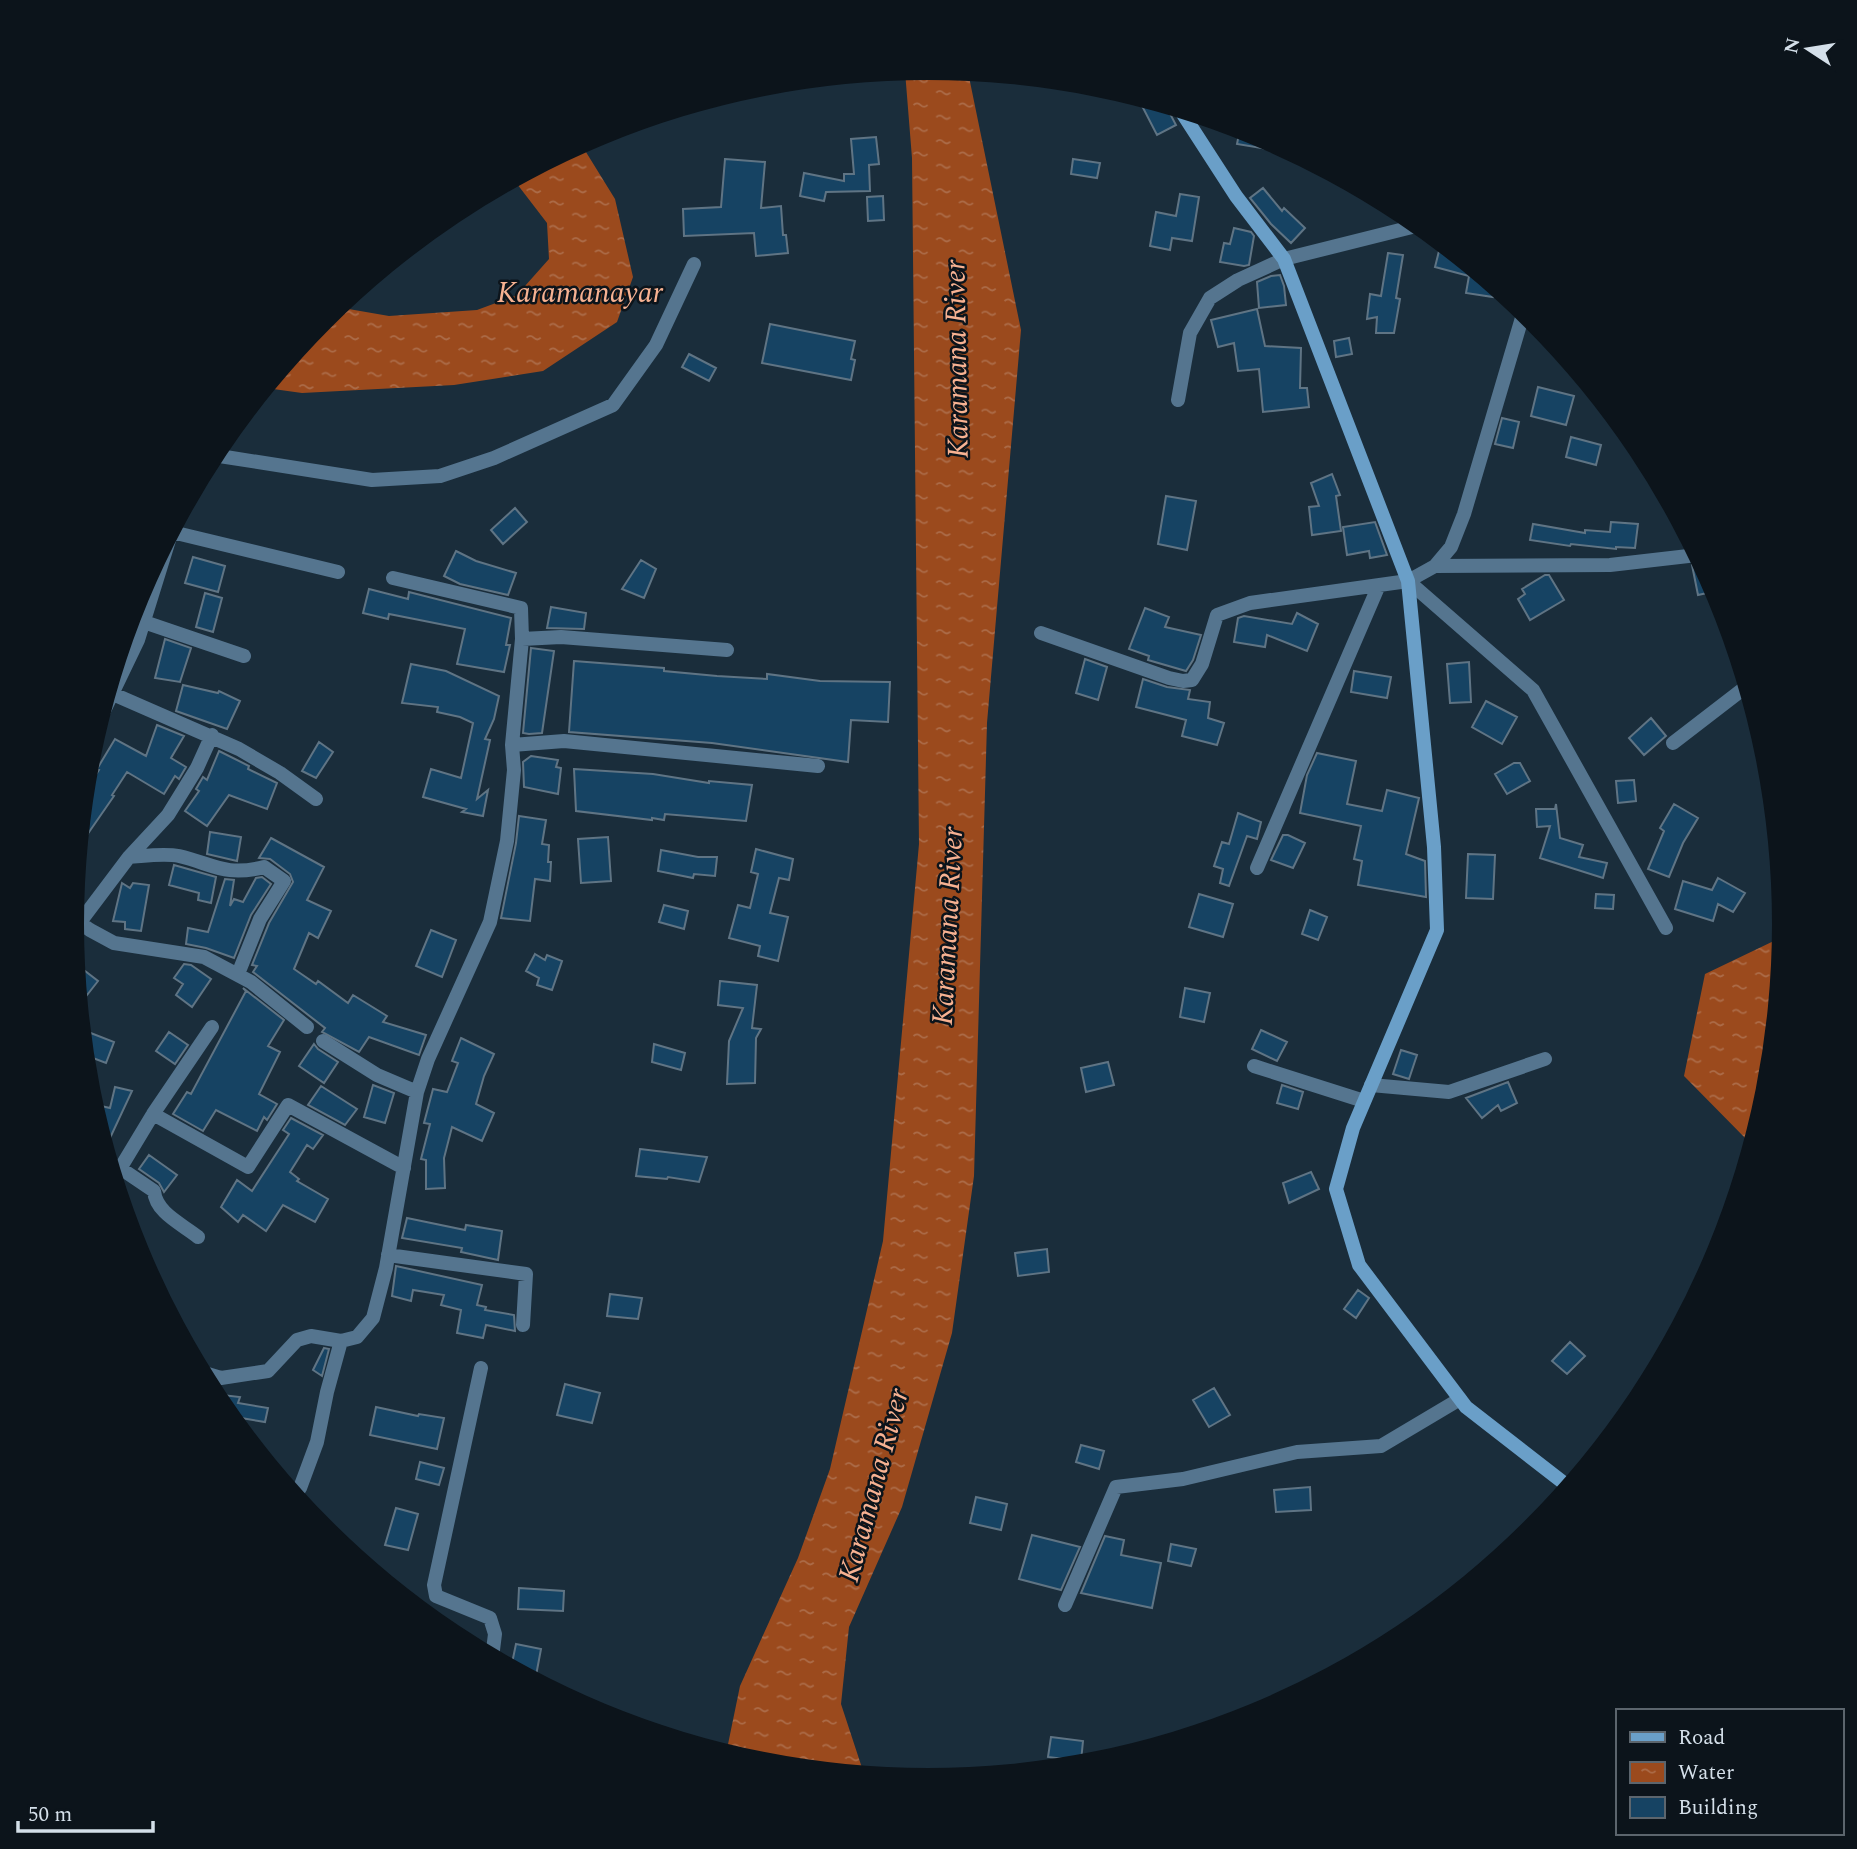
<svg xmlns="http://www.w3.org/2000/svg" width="1857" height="1849" viewBox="0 0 1857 1849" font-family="Spectral,serif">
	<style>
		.water { fill: url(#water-ripples) }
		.building { fill: #164363; stroke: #5f7484; stroke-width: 2 }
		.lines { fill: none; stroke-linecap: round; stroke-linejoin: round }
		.minor { stroke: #55758f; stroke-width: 14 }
		.secondary { stroke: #6a9fc8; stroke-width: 14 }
		.labels { text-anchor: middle; stroke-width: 5; stroke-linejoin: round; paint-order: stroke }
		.water-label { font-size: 30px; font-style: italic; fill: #f7b292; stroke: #0c141b }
	</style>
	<defs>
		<pattern id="water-ripples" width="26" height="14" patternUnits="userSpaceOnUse" patternTransform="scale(1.75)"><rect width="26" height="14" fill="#9b4a1d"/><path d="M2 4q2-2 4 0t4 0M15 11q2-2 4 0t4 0" fill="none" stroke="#ac6c49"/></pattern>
	</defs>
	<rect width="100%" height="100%" fill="#1a2d3b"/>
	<!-- water -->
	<path class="water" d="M929,68l39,4 53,258 -34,393 -13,453 -22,157 -50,174 -53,120 -8,77 23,70 -103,-10 -35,-10 14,-68 58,-128 32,-89 53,-228 36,-397 -7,-686 -7,-87z
		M581,144l34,55 18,78 -16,45 -74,49 -89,14 -152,8 -36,-5 57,-69 14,-12 52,9 88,-6 40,-15 32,-36 -2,-36 -33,-43z
		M1780,938l3,3 -15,151 -16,53 -68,-69 21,-102z"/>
	<!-- building -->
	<path class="building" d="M1138,98l28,8 10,19 -19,10z
		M1240,129l17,5 30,16 -1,2 -49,-8z
		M876,137l3,27 -10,1 1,26 -44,1 -2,9 -24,-5 4,-23 40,8v-7h10l-3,-35z
		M725,159l40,3 -4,46 20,-2 2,29h3l2,18 -32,3 -2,-23 -70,3 -1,-27 38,-2z
		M1073,159l27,4 -3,15 -26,-4z
		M1263,188l19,23 2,-3 21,20 -14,15 -20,-19 -21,-26z
		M1180,194l19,3 -7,44 -20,-3 -2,12 -20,-4 6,-34 20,4z
		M883,196l1,24 -16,1 -1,-24z
		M1234,228l17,4 3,4 -5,29 -5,1 -24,-4 4,-19 6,1z
		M1441,243l54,44 -2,10 -27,-4 3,-17 -34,-9z
		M1388,253l15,2 -7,43 4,1 -6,34h-18l1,-16 -10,2 3,-25 11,2z
		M1280,275l4,11 2,19 -27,3 -2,-26 14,-6z
		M1257,309l8,37 36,2 -1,40h7l2,19 -46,5 -4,-43 -21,2 -4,-28 -16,4 -7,-27z
		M770,324l85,17 -4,18 4,1 -4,20 -89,-17z
		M1349,338l3,16 -16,3 -2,-16z
		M689,354l27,14 -7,13 -27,-14z
		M1538,387l36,9 -8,29 -35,-9z
		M1502,418l17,4 -6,26 -18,-4z
		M1571,437l30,8 -5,20 -30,-8z
		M1332,474l8,21 -4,1 5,35 -29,4 -3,-28 10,-1 -8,-23z
		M1166,496l30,5 -9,49 -29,-6z
		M515,508l12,14 -24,22 -12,-14z
		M1375,522l12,33 -17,3 -1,-7 -22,4 -4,-28z
		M1611,522l27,2 -3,24 -19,-1v2l-45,-5 -1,2 -40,-6 3,-16 52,9v-3l25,2z
		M456,551l20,10 40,12 -8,22 -48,-11 -16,-8z
		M193,557l32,9 -7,26 -33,-9z
		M641,560l15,9 -12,29 -22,-9z
		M1702,563l14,28 -18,4 -6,-30z
		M1545,575h4l15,25 -34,20 -12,-21 7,-5 -3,-5z
		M369,589l39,10 1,-7 102,26 -5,27h4l-6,27 -47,-8 8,-35 -76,-15 -1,5 -25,-6z
		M205,593l17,5 -9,34 -17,-5z
		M551,607l35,6 -2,16 -37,-1z
		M1145,608l24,9 -4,10 36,8 -8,25 -7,11 -38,-11 1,-4 -20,-7z
		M1297,613l21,11 -11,27 -40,-16 -2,12 -31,-5 4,-24 6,-2 48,8z
		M165,639l26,9 -11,34 -25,-4z
		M531,648l23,3 -12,82 -13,1 -6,-1z
		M1085,659l22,8 -9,33 -22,-7z
		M574,661l90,7v3l53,5 50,3v-5l53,7 70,1 -2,40 -37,-2 -3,42 -136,-19 -143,-11z
		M1469,662l2,40 -21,1 -3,-39z
		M411,664l35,7 53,25 -5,23 -9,20 5,1 -13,59 11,-9 -5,26 -21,-4 4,-3 -43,-12 8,-28 30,9 12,-55 -13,-6 -23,-5 1,-5 -36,-4z
		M1354,671l37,6 -4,21 -36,-6z
		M1143,679l24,8 23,3 -2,9 22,3 -2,16 16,5 -7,22 -35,-9 4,-16 -50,-13z
		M183,685l35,8 1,-2 21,10 -13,28 -51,-18z
		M1486,701l31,16 -15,27 -30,-17z
		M1651,718l15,18 -22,19 -15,-17z
		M157,725l27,11 -13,22 15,9 -7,12 -4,-3 -11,18 -37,-22 -15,23 2,1 -34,49 5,-54 14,-21 -2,-1 18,-30 31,17z
		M319,742l14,10 -17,26 -14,-7z
		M219,751l30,15 -1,3 29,14 -10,26 -38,-14 -22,31 -22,-15 14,-20 -3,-2 7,-12 4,3z
		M1317,753l39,8 -9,43 35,7 5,-21 32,8 -13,56 19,7 1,36 -68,-12 4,-24 -8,-2 7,-33 -61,-13 7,-38z
		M531,756l27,4 -2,7 5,1 -3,26 -34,-7 -1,-25z
		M1514,763h6l10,18 -23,13 -12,-20z
		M574,769l79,5 56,9v-2l43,4 -6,36 -81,-7 -1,6 -12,-2v2l-76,-9z
		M1634,780l2,21 -18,2 -2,-22z
		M1556,804l4,34 23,7 -4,12 28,6 -4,15 -63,-20 10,-32 -13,1 -1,-18h19z
		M1674,804l24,14 -15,25 -14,34 -21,-8 16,-38 -4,-3z
		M1238,813l23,9 -4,17 -10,-3 -18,50 -9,-3 3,-14 -9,-3 8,-24 7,2z
		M519,816l27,4 -4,24 7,1 -1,17h3l-1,19 -15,-2 -5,42 -29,-3 15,-75z
		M210,832l31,5 -4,24 -30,-7z
		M1283,835h5l17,8 -12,25 -22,-8z
		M608,837l3,44 -30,2 -3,-44z
		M271,838l53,29 -17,33 24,11 -13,27 -9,-5 -15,36 22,15 2,-3 30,22 5,-8 34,21 -4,6 43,13 -7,20 -50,-18 -10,15 -37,-20 3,-4 -72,-56 4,-6 -5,-1 17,-42 24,-41 -3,-8 -20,-15 -11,-1z
		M756,849l37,10 -4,21 -10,-2 -9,35 18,4 -10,44 -20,-5 2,-10 -31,-8 9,-33 12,3 8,-34 -7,-2z
		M661,850l37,7h19l-2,19 -21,-2 -1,4 -35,-7z
		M1468,854l27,1 -2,44 -27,-1z
		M174,865l42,12 -5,26 -13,-3 1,-7 -30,-8z
		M262,877l9,7 -20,31 -17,43 -28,-10 -20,-4 2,-16 20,4 17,-53 9,1 -4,26 4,-7 9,3 13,-24z
		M1718,878l27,15 -12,19 -15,-8 -5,17 -38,-12 8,-28 29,9z
		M122,883l8,5 3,-5 16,2 -8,46 -16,-2v-7l-12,-1z
		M1199,894l34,10 -10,33 -34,-10z
		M1596,894l18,1 -1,14 -18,-1z
		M664,905l24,6 -4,18 -25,-7z
		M1310,910l17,7 -9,23 -16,-6z
		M431,930l25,10 -14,37 -26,-11z
		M535,954l10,6 2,-5 15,6 -10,29 -15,-5 2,-7 -13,-7z
		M76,964l22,17 -18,23z
		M184,964l7,1 20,14 -19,28 -16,-12 7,-11 -9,-6z
		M720,981l37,4 -5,43 9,1 -5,9 -1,45 -28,1 2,-43 14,-33 -25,-3z
		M243,988l41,32 -16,26 12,6 -21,42 18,10 -10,16 -3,-3 -7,14 -41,-21 -13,21 -30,-17 14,-22 4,2 55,-103z
		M1185,988l25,5 -6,29 -24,-5z
		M83,1030l31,12 -8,21 -21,-8z
		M1261,1030l26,12 -10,19 -25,-12z
		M169,1032l19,13 -13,19 -19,-13z
		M461,1038l33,16 -10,22 -8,28 18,9 -12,28 -30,-14 -8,31 1,30 -19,1v-29l-5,-1 9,-35 -6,-1 9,-34 14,3 11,-29 -6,-2z
		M314,1044l4,5 20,13 -14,21 -25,-17z
		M654,1044l31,9 -4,17 -29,-8z
		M1401,1050l16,5 -8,24 -16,-5z
		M1108,1062l6,23 -28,7 -5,-24z
		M1508,1082l9,21 -16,8 -3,-6 -16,13 -16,-20z
		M373,1085l21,8 -9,30 -21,-6z
		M1282,1085l21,7 -5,17 -21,-6z
		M321,1086l36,23 -12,16 -37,-20z
		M115,1087l17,4 -22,47 -7,-2 1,-4h-3l-3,-11 3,-15 9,2z
		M291,1118l32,17 -10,14 -6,-4 -17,27 9,7 -2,2 31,18 -13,23 -32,-17 -17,26 -23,-16 -5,7 -17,-15 16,-27 15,11 37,-57 -6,-4z
		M640,1149l67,8 -8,25 -31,-5 -1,2 -31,-3z
		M149,1155l28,20 -13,17 -5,-9 -20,-14z
		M1311,1172l8,17 -30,14 -6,-20z
		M407,1218l58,12 1,-5 36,6 -4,29 -37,-8 1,-4 -60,-10z
		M1047,1249l2,23 -31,4 -3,-23z
		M396,1266l86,19 -5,20 9,2 -1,3 29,5 1,16 -29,-6 -3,13 -26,-5 4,-23 -20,-5 3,-10 -31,-5 -2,11 -19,-5z
		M1358,1290l11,8 -13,20 -12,-9z
		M610,1294l32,4 -4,21 -31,-3z
		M1570,1342l15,14 -18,18 -15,-13z
		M324,1348l5,1 -7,27 -9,-6z
		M565,1384l35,9 -8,30 -35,-8z
		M1214,1388l16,27 -21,12 -16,-27z
		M222,1395l18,2 -2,6 30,5 -3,14 -30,-5 -1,5 -18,-22h5z
		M376,1407l42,9 1,-2 25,4 -7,31 -67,-14z
		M1081,1445l23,6 -5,18 -23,-7z
		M420,1462l24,6 -5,17 -23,-6z
		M1310,1487l1,23 -35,2 -2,-22z
		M976,1497l31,7 -6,26 -31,-7z
		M396,1508l22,6 -10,36 -23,-5z
		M1032,1535l48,12 -19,43 -42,-11z
		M1105,1536l19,4 -3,15 40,8 -9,45 -71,-15z
		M1171,1544l25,5 -5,17 -23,-5z
		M519,1588l45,3 -1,20 -45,-2z
		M516,1644l25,5 -6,32 -24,-13z
		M1051,1737l32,4 -2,20 -33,-4z"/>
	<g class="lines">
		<!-- minor -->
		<path class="minor" d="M1178,400l12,-67 20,-35 28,-18 46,-21 136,-34
			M213,455l159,25 68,-4 54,-18 119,-53 43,-60 38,-81
			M172,532l166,40
			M1435,566l175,-1 87,-10
			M393,578l128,30 1,31 -10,106
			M1408,581l125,109 133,238
			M144,622l100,34
			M1041,633l128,45 14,3 9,-1 10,-16 15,-49 33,-12 158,-22 27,-15 16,-19 13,-33 60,-203
			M522,639l39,-2 166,13
			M113,694l126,55 41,24 36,26
			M101,717l37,-77 32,-103
			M1673,743l74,-57
			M129,857c16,-1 35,-4 50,-1 34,8 46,21 85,11l20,14 -24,38 -22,55
			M1257,868l122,-283
			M73,918l17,12 24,13 90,14 47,25 56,45
			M80,922l49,-65 39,-42 29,-47 15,-33
			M323,1041l54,34 40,17
			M1254,1066l110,35
			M1371,1085l78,7 96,-33
			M153,1114l95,53 40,-62 116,63
			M120,1168l34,23c2,22 28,33 44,46
			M115,1177l38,-63 59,-87
			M388,1255l138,19 -3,51
			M481,1368l-47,217 2,11 54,22 5,16 -3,24
			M201,1372l20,6 47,-7 29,-31 14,-4 30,5 16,-4 16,-19 13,-50 31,-176 11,-33 62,-137 17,-81 7,-71 -2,-25 52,-4 254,25
			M300,1488l17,-46 10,-50 14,-51
			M1065,1605l51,-118 67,-8 114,-27 84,-6 79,-47"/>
		<!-- secondary -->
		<path class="secondary" d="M1181,111l55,85 48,63 124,322 26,266 3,83 -84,198 -17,61 23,76 107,142 103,80"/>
	</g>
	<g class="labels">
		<!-- water labels -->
		<g class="water-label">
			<text x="580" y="302">Karamanayar</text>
			<text transform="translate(956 359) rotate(-91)" y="10">Karamana River</text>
			<text transform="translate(947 926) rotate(-87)" y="10">Karamana River</text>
			<text transform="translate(873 1485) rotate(-75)" y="10">Karamana River</text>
		</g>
	</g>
	<!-- crop -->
	<path d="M0 0H1857V1849H0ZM84 924a844 844 0 1 1 1688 0a844 844 0 1 1-1688 0Z" fill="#0c141b" fill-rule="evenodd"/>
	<!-- legend -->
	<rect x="1616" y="1709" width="228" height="126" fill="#0c141b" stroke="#5c656d" stroke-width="2"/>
	<rect x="1630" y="1732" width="35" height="10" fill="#6a9fc8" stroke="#5c656d" stroke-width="2"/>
	<text x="1678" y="1744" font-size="21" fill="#d4dfe9">Road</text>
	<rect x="1630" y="1762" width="35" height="21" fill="url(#water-ripples)" stroke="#5c656d" stroke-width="2"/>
	<text x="1678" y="1779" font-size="21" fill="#d4dfe9">Water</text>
	<rect x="1630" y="1797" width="35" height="21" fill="#164363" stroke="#5c656d" stroke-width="2"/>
	<text x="1678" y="1814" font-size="21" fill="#d4dfe9">Building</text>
	<!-- north arrow -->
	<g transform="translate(1808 49) rotate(282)" stroke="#0c141b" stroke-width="5" paint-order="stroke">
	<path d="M0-5L12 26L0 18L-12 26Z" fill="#d4dfe9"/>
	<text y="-10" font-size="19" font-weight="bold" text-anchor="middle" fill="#d4dfe9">N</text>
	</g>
	<!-- scale -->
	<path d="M18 1821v10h135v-10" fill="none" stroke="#d4dfe9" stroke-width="3.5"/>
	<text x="28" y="1821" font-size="21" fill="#d4dfe9" stroke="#0c141b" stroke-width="5" paint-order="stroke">50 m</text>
</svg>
